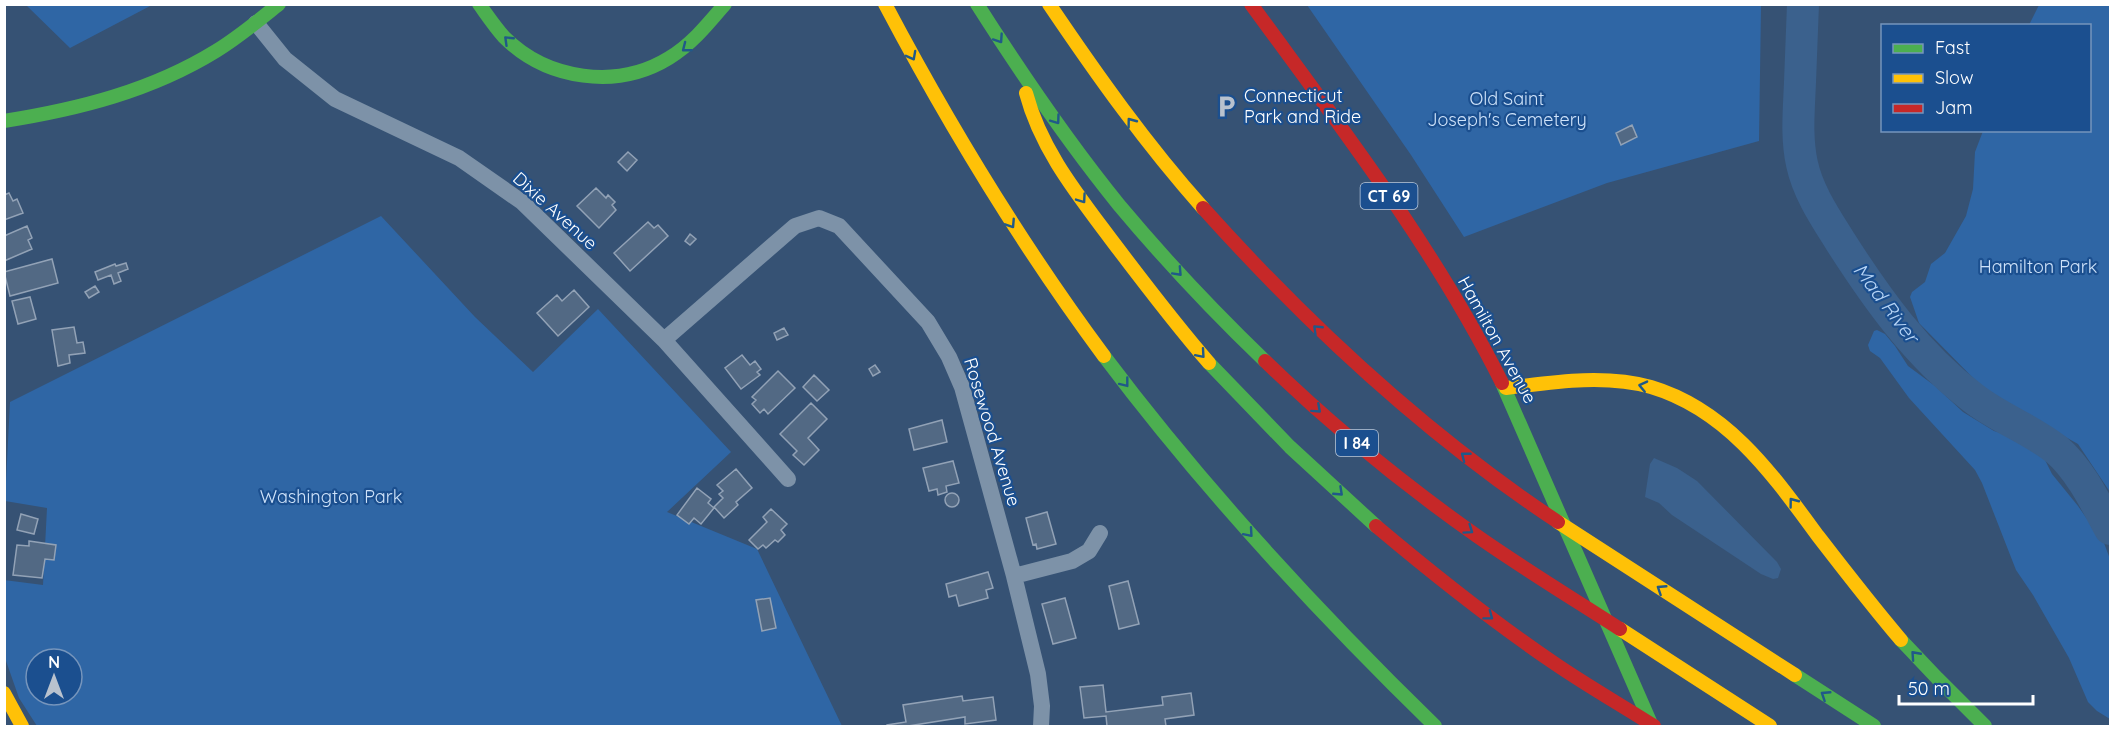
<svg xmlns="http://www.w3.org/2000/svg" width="2115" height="731" viewBox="0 0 2115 731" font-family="Quicksand,sans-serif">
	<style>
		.green { fill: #2f66a5; fill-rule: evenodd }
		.water { fill: #3b618d }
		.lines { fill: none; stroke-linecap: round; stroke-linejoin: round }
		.river { stroke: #3b618d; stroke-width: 32 }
		.building { fill: #526984; stroke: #92a2b6; stroke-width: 1.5 }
		.street { stroke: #7d92a8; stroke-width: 16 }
		.fast { stroke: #4caf50; stroke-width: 14 }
		.slow { stroke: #ffc107; stroke-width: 14 }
		.jam { stroke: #c62828; stroke-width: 14 }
		.oneway { stroke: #205989 }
		.labels { text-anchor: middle; stroke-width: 4.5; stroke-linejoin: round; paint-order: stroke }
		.shield { fill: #1b4f8f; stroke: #bbcadd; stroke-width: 1.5 }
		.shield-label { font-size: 16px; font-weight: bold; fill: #fff }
		.poi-label { font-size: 18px; fill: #fff; stroke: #1b4f8f; text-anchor: start }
		.park-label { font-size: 18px; fill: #cfe3fa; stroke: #1b4f8f }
		.street-label { font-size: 18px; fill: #fff; stroke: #1b4f8f }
		.water-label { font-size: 20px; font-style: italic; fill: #b5d3f5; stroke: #1b4f8f }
	</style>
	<rect width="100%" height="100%" fill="#365274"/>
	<!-- green -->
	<path class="green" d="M26,5h126l-82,43z
		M1307,5h454l-2,136 -152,42 -143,54 -53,-82z
		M2039,5h71v487l-32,-48 -57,-32 -40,-26 -62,-63 -9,-26 2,-5 13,-10 6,-18 14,-11 21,-37 7,-27 2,-37 8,-21 107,-1v-104l-61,-1z
		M381,216l94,101 58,55 65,-63 133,143 -64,60 90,37 85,177h-805l-18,-28 -14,-40 -1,-78 39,5 4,-77 -42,-7 5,-99zM36,659h36v36h-36z
		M1877,330l8,4 10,12 13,20 27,20 28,26 31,19 33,10 14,11 11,22 26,32 26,37 6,16v160l-13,-8 -9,-9 -19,-44 -36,-63 -17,-25 -34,-87 -7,-13 -66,-72 -29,-40 -10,-7 -2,-6 6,-14z"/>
	<!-- water -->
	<path class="water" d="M1654,458l23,10 20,13 80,81 4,7 -3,9 -5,1 -12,-5 -89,-59 -13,-12 -14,-6 5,-33z"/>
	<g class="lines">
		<!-- river -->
		<path class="river" d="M1803,4c-1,26 -2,52 -3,78 -1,27 -4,55 2,82 6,28 23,53 38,77 37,58 77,114 132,156 26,21 59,32 85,53 23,20 39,53 53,79"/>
	</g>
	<!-- building -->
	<path class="building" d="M1632,125l5,12 -16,8 -5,-12z
		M628,152l9,8 -10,11 -9,-9z
		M596,188l10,10 2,-3 7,7 -3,3 4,5 -17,18 -22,-22z
		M9,193l4,8 4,-2 6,14 -19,7v-25z
		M648,222l6,6 4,-3 10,11 -38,35 -16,-18z
		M27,226l5,12 -4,2 4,9 -28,12v-25z
		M690,234l6,5 -6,6 -5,-4z
		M52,259l6,24 -48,13 -6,-24z
		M126,263l2,6 -10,4 3,8 -7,3 -3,-9 -13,5 -3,-8 20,-8 1,2z
		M95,286l4,6 -10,6 -4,-6z
		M574,290l15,17 -31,29 -21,-23 20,-18 5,6z
		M30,297l6,22 -18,5 -6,-23z
		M74,327l3,16 6,-1 2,11 -16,2 1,8 -12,3 -6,-36z
		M784,328l4,7 -11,5 -3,-7z
		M742,355l8,10 5,-4 6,8 -4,3 3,3 -19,14 -16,-21z
		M875,365l5,7 -7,4 -4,-7z
		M778,371l17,17 -27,26 -4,-5 -4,4 -8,-9 4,-4 -4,-3z
		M814,375l15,15 -12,11 -14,-14z
		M811,403l16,16 -19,19 11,12 -15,15 -11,-10 4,-4 -17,-17z
		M942,420l5,22 -33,8 -5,-21z
		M953,461l6,22 -13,3 1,6 -9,3 -1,-6 -8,2 -6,-23z
		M736,469l16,19 -16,14 2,3 -14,13 -10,-11 9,-9 -4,-4 4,-3 -6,-6z
		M697,488l14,11 -3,4 6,5 -13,16 -7,-6 -5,6 -12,-9z
		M945 500a7 7 0 1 1 14 0a7 7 0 1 1-14 0Z
		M771,509l16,15 -6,6 4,5 -7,7 -3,-2 -9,8 -3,-3 -5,4 -9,-9 18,-18 -4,-5z
		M1047,512l9,32 -19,5 -1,-5 -3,1 -7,-27z
		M21,514l17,5 -4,15 -17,-4z
		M29,541l27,4 -2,15 -9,-1 -3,19 -29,-3 4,-30 12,1z
		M988,572l5,16 -7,2 2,8 -29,8 -3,-11 -7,2 -3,-13z
		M1128,581l11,43 -20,5 -10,-43z
		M770,598l6,30 -14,3 -6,-31z
		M1065,598l11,40 -23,6 -11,-40z
		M1103,685l3,27 57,-7 -1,-8 29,-4 3,22 -29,4 1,7h-59l-1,-10 -22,2 -4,-31z
		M962,696l1,5 30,-4 3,23 -31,4v-7l-57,9h-21v-1l19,-3 -3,-17z"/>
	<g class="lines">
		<!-- street -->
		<path class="street" d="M256,23l29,36 50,40 124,59 63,44 142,138 124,139
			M664,340l131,-114 24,-8 20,8 89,96 21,35 13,30 52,189 24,98 4,32 -1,20
			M1014,576l58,-15 17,-10 11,-18"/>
		<!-- fast -->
		<path class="fast" d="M479,4c8,11 16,23 25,33 43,43 113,53 165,21 23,-14 39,-34 56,-54
			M977,4c44,69 90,137 142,201 46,55 95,107 146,156
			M4,121c75,-12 147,-30 212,-70 23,-14 43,-31 63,-47
			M1104,356c100,133 212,254 331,370
			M1209,363l81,84 86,79
			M1502,383l150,343
			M1901,640l36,38 48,48
			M1795,675l79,51"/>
		<!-- slow -->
		<path class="slow" d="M885,4c65,123 136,240 219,352
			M1049,4c48,71 97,140 154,204
			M1026,93c15,57 52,102 87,149 31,41 62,82 96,121
			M1506,388c47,-6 99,-14 145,-1 77,23 122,88 167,149 27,35 54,70 83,104
			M1558,522l237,153
			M1620,629l150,97
			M4,693l18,33"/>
		<!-- jam -->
		<path class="jam" d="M1251,4c89,122 183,243 251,379
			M1203,208c106,118 222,226 355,314
			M1265,361c66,64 138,123 212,175 47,33 95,62 143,93
			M1376,526c57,48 116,95 178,137 32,22 67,42 100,63"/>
	</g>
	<!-- one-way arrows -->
	<defs><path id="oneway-chevron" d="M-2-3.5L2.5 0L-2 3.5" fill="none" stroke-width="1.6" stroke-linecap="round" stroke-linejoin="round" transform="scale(1.5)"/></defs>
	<g class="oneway">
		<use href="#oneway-chevron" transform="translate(999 39) rotate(56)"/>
		<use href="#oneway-chevron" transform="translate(508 40) rotate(-136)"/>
		<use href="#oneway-chevron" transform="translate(686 48) rotate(142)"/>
		<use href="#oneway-chevron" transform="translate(912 56) rotate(62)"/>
		<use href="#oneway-chevron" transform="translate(1056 120) rotate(54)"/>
		<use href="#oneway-chevron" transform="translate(1131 122) rotate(-127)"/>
		<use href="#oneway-chevron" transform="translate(1082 199) rotate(55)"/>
		<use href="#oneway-chevron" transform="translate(1011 224) rotate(57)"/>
		<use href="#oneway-chevron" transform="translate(1178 272) rotate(47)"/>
		<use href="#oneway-chevron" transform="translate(1317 329) rotate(-136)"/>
		<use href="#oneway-chevron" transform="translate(1201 354) rotate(49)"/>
		<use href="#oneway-chevron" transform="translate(1125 383) rotate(52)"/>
		<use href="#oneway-chevron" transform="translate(1643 386) rotate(-167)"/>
		<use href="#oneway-chevron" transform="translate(1317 409) rotate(42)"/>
		<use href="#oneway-chevron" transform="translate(1465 456) rotate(-142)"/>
		<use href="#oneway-chevron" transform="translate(1339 492) rotate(43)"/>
		<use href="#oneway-chevron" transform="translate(1793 502) rotate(-127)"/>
		<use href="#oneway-chevron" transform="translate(1469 530) rotate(35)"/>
		<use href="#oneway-chevron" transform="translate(1249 533) rotate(49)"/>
		<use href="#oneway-chevron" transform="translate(1661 589) rotate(-147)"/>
		<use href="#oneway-chevron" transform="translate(1489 616) rotate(37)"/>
		<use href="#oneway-chevron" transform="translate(1915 655) rotate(-132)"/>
		<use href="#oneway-chevron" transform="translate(1825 695) rotate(-147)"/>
	</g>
	<!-- icons -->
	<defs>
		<symbol id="parking-bare" viewBox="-9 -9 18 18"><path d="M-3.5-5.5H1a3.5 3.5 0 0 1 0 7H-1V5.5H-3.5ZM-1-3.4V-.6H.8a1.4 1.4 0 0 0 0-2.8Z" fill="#b9c2ce" stroke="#1b4f8f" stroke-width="2.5" paint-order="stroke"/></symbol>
	</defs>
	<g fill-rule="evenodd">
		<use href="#parking-bare" x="1210" y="90" width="33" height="33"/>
	</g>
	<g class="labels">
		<!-- shield labels -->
		<g class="shield">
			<rect x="1360.5" y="183" width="57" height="26" rx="4.5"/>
			<rect x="1336" y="430" width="42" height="26" rx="4.5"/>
		</g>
		<g class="shield-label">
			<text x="1389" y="202">CT 69</text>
			<text x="1357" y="449">I 84</text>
		</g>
		<!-- poi labels -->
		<g class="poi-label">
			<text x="1244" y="102">Connecticut<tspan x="1244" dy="21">Park and Ride</tspan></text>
		</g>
		<!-- park labels -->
		<g class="park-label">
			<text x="1507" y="105">Old Saint<tspan x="1507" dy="21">Joseph's Cemetery</tspan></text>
			<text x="2038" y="273">Hamilton Park</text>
			<text x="331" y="503">Washington Park</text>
		</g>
		<!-- street labels -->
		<g class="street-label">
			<text transform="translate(555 211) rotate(42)" y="6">Dixie Avenue</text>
			<text transform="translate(1497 340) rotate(61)" y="6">Hamilton Avenue</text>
			<text transform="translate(992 432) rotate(73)" y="6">Rosewood Avenue</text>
		</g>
		<!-- water labels -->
		<g class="water-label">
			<text transform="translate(1886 303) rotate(53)" y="7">Mad River</text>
		</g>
	</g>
	<!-- border -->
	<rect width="2115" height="731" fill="none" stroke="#ffffff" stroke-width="12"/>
	<!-- legend -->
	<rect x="1881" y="24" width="210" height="108" fill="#1b4f8f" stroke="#7695bc" stroke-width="1.5"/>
	<rect x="1893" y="44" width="30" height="9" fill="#4caf50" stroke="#7695bc" stroke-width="1.5"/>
	<text x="1935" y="54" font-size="18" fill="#ffffff">Fast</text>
	<rect x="1893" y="74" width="30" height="9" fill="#ffc107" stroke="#7695bc" stroke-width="1.5"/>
	<text x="1935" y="84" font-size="18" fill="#ffffff">Slow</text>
	<rect x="1893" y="104" width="30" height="9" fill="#c62828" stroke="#7695bc" stroke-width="1.5"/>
	<text x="1935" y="114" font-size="18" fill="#ffffff">Jam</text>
	<!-- north arrow -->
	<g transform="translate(54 677)"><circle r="28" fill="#1b4f8f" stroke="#7695bc" stroke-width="1.5"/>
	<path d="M0-4.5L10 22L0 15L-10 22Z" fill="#b9c2ce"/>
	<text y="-9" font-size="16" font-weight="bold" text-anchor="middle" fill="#ffffff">N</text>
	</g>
	<!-- scale -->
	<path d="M1899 695v9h134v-9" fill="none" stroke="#ffffff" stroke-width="3"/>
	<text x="1908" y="695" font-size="18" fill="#ffffff" stroke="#1b4f8f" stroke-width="4.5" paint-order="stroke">50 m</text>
</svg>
